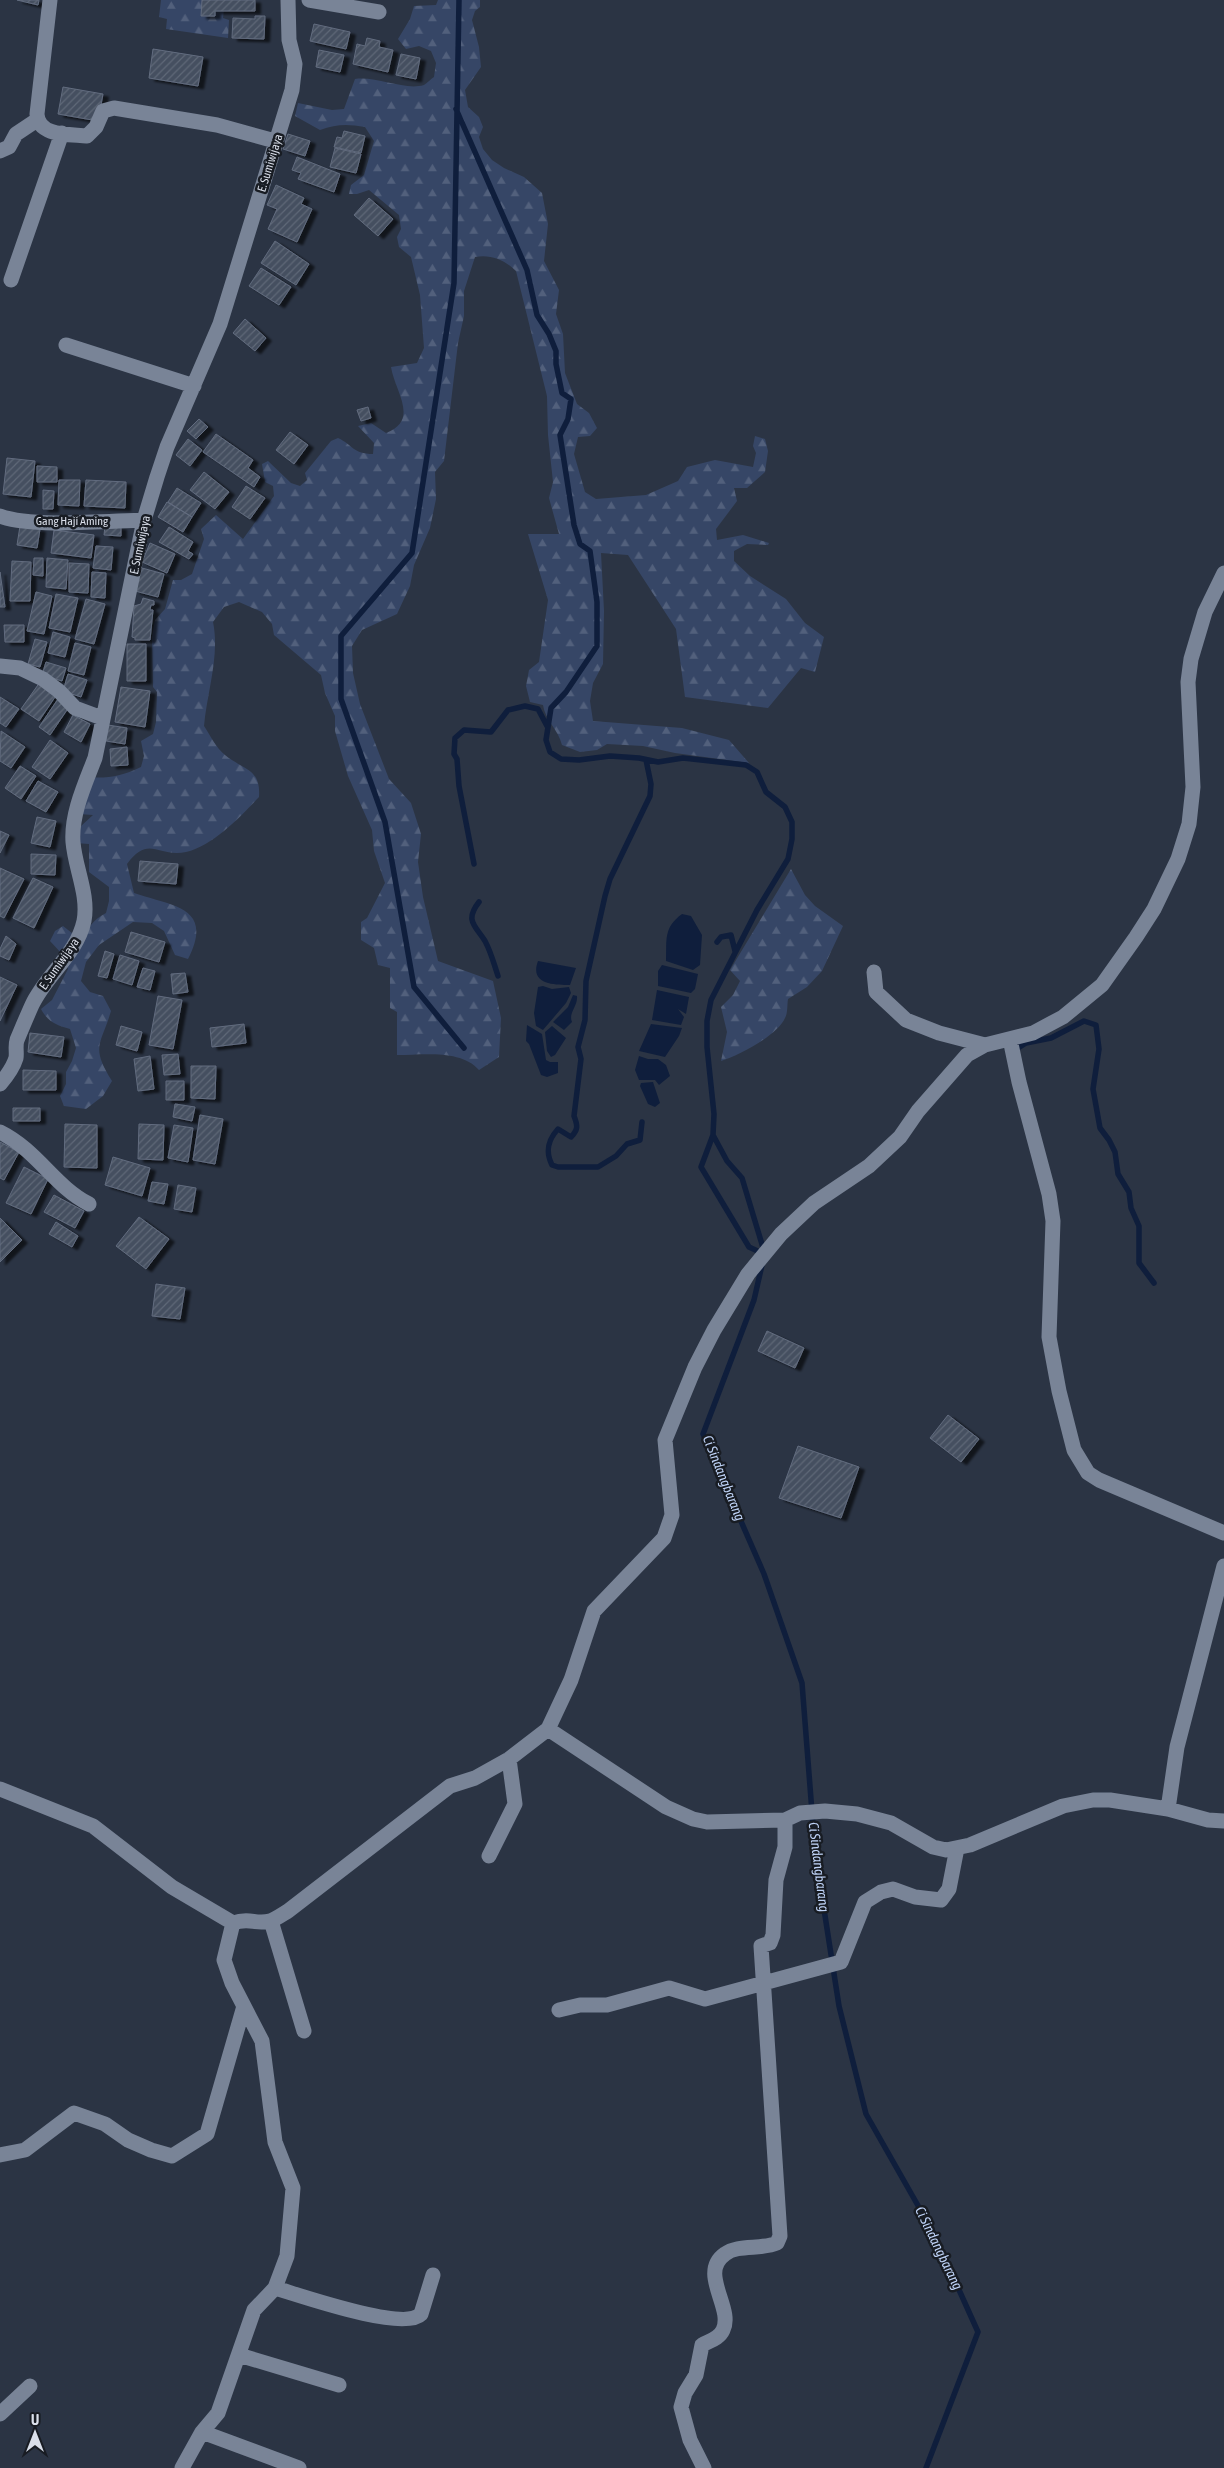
<svg xmlns="http://www.w3.org/2000/svg" width="1224" height="2468" viewBox="0 0 1224 2468" font-family="'Asap Condensed',sans-serif">
	<style>
		.forest { fill: url(#forest-firs) }
		.water { fill: #0f1e3c }
		.lines { fill: none; stroke-linecap: round; stroke-linejoin: round }
		.stream { stroke: #0f1e3c; stroke-width: 5.5 }
		.building { fill: url(#building-hatch); stroke: #626c7f; filter: url(#shadow) }
		.minor { stroke: #798497; stroke-width: 15 }
		.labels { text-anchor: middle; stroke-width: 5; stroke-linejoin: round; paint-order: stroke }
		.street-label { font-size: 12px; fill: #dadfea; stroke: #181c23 }
		.water-label { font-size: 14px; font-style: italic; fill: #bfd3f7; stroke: #181c23 }
	</style>
	<defs>
		<pattern id="forest-firs" width="22" height="20" patternUnits="userSpaceOnUse" patternTransform="scale(1.25)"><rect width="22" height="20" fill="#364666"/><path d="M5 1l3.5 6h-7zM16 11l3.5 6h-7z" fill="#52607c"/></pattern>
		<pattern id="building-hatch" width="6" height="6" patternUnits="userSpaceOnUse" patternTransform="scale(1.25)"><rect width="6" height="6" fill="#454f60"/><path d="M-1 1l2-2M0 6l6-6M5 7l2-2" fill="none" stroke="#5f6877"/></pattern>
		<filter id="shadow"><feDropShadow dx="5.5" dy="3" stdDeviation="1" flood-color="#0009"/></filter>
	</defs>
	<rect width="100%" height="100%" fill="#2b3444"/>
	<!-- forest -->
	<path class="forest" d="M161,0h64l-2,18 6,2 -1,18 -62,-9 1,-10 -8,-2z
		M438,0h42v7l-5,4 -3,9 7,27 2,20 -16,23 3,17 11,10 4,10 -4,10 4,12 9,11 12,8 20,9 18,16 6,31 -4,37 15,29 -3,24 7,20 2,39 12,31 12,9 8,15 -7,8 -12,1 -4,17 11,38 11,7 50,-4 32,-14 9,-14 28,-7 38,7 3,-14 -3,-7 2,-10 10,3 3,12 -3,21 -18,16h-13l3,13 -21,28 1,11 26,-5 26,8 -1,2 -21,-1 -13,7v10l16,15 36,23 19,24 19,14 -9,35 -14,-4 -33,40 -83,-11 -9,-68 -48,-74 -27,-2 3,58 -1,53 -10,19 -3,18 3,20 89,7 47,12 20,23 -74,-10 -32,-7 -36,-2 -10,6 -17,2 -18,-7c-4,-16 -17,-25 -19,-40l-13,-3 -4,-16 3,-16 10,-8 9,-62 -20,-66h31l-10,-36 4,-16 -5,-47 -1,-39 -31,-125c-11,-11 -25,-17 -41,-14l-11,34v25l-6,27 -14,118 -9,11 1,27 -6,29 -16,37 -4,21 -13,28 -35,16 -10,16 1,27 7,31 29,75 22,24 10,31 -3,28 5,35 15,64 55,20 8,37 -2,39 -20,13c-18,-21 -57,-15 -82,-15v-43l-7,-4v-40l-12,-3 -4,-17 -13,-8v-18l6,-4 18,-35 -11,-32 -2,-21 -24,-54 -13,-45v-15l-10,-23 -4,-18 -47,-40 -2,-11 -10,-12 -23,-10 -15,5 -11,15c7,34 -6,70 -9,104 6,9 12,22 21,29 18,15 36,13 34,42 -19,20 -45,48 -73,55 -28,6 -37,-18 -59,12l7,29c37,13 81,13 54,66l-13,-4 -11,-24 -12,-8 -19,-1 -34,23 -13,17 -5,19 9,11 13,4 8,15c-10,34 -21,35 1,70l-9,15 -17,13 -22,-3 -4,-10 6,-12v-12l6,-11 4,-13 -6,-19c-14,-4 -22,-7 -29,-20l11,-9 16,-31 -5,-14 -13,-14 5,-10 8,-5 14,11c13,-8 15,-17 29,-24l3,-12v-14l-20,-15v-28l-13,-1 4,-16 13,-12 -14,-1 8,-37c19,2 36,-1 54,-10l3,-11 -3,-15 12,-7 3,-12 1,-30 -4,-5 -1,-50 3,-17 10,-11 8,-29h8l11,-6 12,-35 -3,-10 15,-14 27,24 31,-43 -1,-10 -8,-4 -3,-18 6,-3 23,22 9,3 7,-6 -2,-7 26,-32 7,-3c15,7 15,16 35,16l1,-11 -16,-17 13,-3 15,10c34,-13 9,-41 5,-66l26,-4 7,-15 -4,-53 -9,-38 -12,-10 -2,-10 4,-8 -2,-14 -30,-25 -12,4h-8l2,-9 13,-10 10,-34 -9,-14c-17,-3 -29,-3 -45,3l-25,-14 3,-13 34,7 12,-1 11,-30c22,-3 50,12 69,6 3,-2 7,-6 10,-8l2,-14 -5,-12 -12,-5 -13,3 -8,-10 12,-20 4,-13 22,-1z
		M791,869l14,26 10,11 28,20 -21,45 -15,16 -19,12c-1,5 0,14 -3,19 -7,17 -47,38 -64,43l6,-29 -6,-25 12,-12 7,-14 -10,-11z"/>
	<!-- water -->
	<path class="water" d="M682,914l9,2 11,19 -2,30 -7,5 -27,-9c1,-21 -3,-33 16,-47z
		M538,961l38,7 -6,17c-15,0 -41,0 -32,-24z
		M662,965l36,9 -3,15 -4,4 -33,-7v-15z
		M543,986l9,3 17,-2 2,6 -5,10 -23,27 -7,-4 -2,-13 4,-26z
		M657,990l32,7 -3,17 -8,-5 6,8 -3,8 -29,-5z
		M573,995l4,1c1,10 -9,17 -5,26l-8,8 -11,-8 15,-15z
		M651,1024l31,4 -3,8 -14,21 -26,-6z
		M527,1025l15,9 4,26 4,2h8v11l-11,4 -6,-2 -12,-31 -3,-3z
		M552,1026l14,12 -11,17 -4,2 -4,-6 -2,-19z
		M639,1056l9,3h10l8,6 4,11 -11,9 -4,-5h-16l-4,-10z
		M653,1082l7,21 -5,4 -7,-3 -8,-18 1,-3z"/>
	<g class="lines">
		<!-- stream -->
		<path class="stream" d="M459,0l-5,283 -42,270 -71,83v63l44,123 29,165 50,61
			M456,109l71,161 10,45 12,19 7,17v13l6,29 9,6 -3,20 -8,16 14,90 6,19 10,7 7,51v44l-31,46 -15,16 -5,32 4,12 11,7 18,1 31,-4 29,2 19,4 25,-4 63,7 11,7 9,20 19,15 7,15v17l-4,20 -31,51 -46,90 -4,21v26l7,67 -1,21 -12,32 48,80 15,7
			M474,864l-15,-78 -2,-27 -3,-5 1,-16 9,-8 27,2 17,-22 17,-4 13,3 9,17
			M479,902c-15,19 -3,24 6,39 6,11 9,23 13,35
			M717,942l4,-5 10,-2 4,16
			M1018,1048l8,-5 25,-5 33,-17 12,4 3,24 -6,40 7,39 9,12 6,12 3,22 11,18 2,16 8,18v37l15,20
			M642,1122l-2,18 -13,4 -11,12 -18,11h-40l-6,-2c-7,-14 -4,-25 6,-36l13,8c7,-7 7,-11 3,-21l7,-57 -3,-12 7,-27 1,-39 19,-85 5,-17 40,-83 1,-12 -5,-24
			M713,1135l14,26 15,17 22,73
			M762,1265l-8,35 -51,134 61,140 38,109 13,168 24,155 27,108 67,118 45,100 -52,136"/>
	</g>
	<!-- building -->
	<path class="building" d="M17,0h22l-1,5z
		M202,0h53v11h-40v5h-14z
		M255,16h10l-1,23 -32,-1 1,-20 22,1z
		M314,24l36,8 -4,17 -36,-8z
		M367,38l13,3 -1,6 14,3 -5,22 -35,-8 4,-20 8,2z
		M153,49l50,8 -5,29 -49,-8z
		M319,50l25,5 -4,17 -24,-5z
		M401,54l19,4 -4,21 -20,-4z
		M63,87l40,7 -5,27 -40,-7z
		M344,131l21,5 -4,17 -27,-6 3,-10 5,1z
		M288,134l22,7 -5,15 -22,-7z
		M335,148l26,6 -5,19 -26,-6z
		M297,157l43,17 -6,18 -36,-13 3,-6 -9,-3z
		M276,185l28,13 -3,6 11,5 -15,33 -29,-13 9,-20 -10,-4z
		M369,198l24,21 -15,17 -24,-21z
		M275,241l34,23 -13,21 -35,-22z
		M261,268l30,19 -12,18 -30,-19z
		M245,319l21,19 -11,13 -22,-18z
		M368,407l3,11 -10,3 -4,-11z
		M199,419l9,8 -12,12 -9,-8z
		M290,432l18,13 -14,19 -18,-14z
		M216,434l37,26 -5,8 12,9 -6,10 -51,-35z
		M188,439l14,11 -12,16 -14,-11z
		M7,458l28,3 -4,36 -28,-3z
		M37,466l20,1v15h-20z
		M204,472l25,20 -14,17 -25,-19z
		M59,480h21l-1,26 -21,-1z
		M86,480l40,2 -1,26 -41,-2z
		M246,486l19,12 -15,21 -18,-12z
		M177,488l24,15 -9,14 -24,-15z
		M43,490l11,1 -1,18h-10z
		M167,502l25,15 -9,15 -25,-15z
		M20,526l20,3 -3,19 -20,-3z
		M105,526l16,1v9l-17,-1z
		M169,527l24,15 -5,9 5,3 -4,5 -30,-17z
		M54,530l40,5 -3,23 -40,-5z
		M150,543l25,11 -8,19 -25,-11z
		M96,546l17,1 -2,23 -18,-2z
		M34,558h9v18l-10,-1z
		M47,558l21,2 -2,29 -20,-2z
		M12,561l19,1 -1,39h-20z
		M69,563l20,1 -1,29 -19,-1z
		M142,568l22,6 -6,23 -23,-6z
		M0,572l5,35h-5z
		M92,572l14,1 -1,25 -14,-1z
		M36,592l16,4 -8,38 -17,-3z
		M56,594l22,4 -8,34 -21,-4z
		M143,598l11,3v4h-3l-1,5h3l-3,30h-15v-2l-3,-1 2,-31 7,-2z
		M86,599l19,5 -11,40 -19,-5z
		M4,625h20v17h-19z
		M53,632l17,5 -5,20 -17,-4z
		M35,639l12,3 -7,25 -12,-3z
		M75,643l16,4 -7,28 -16,-4z
		M127,644h19v37h-19z
		M46,662l20,6 -4,13 -20,-6z
		M68,674l19,6 -6,17 -18,-6z
		M40,682l17,12 -18,27 -18,-12z
		M121,687l29,4 -5,36 -30,-5z
		M0,697l19,12 -13,18 -6,-4z
		M58,699l11,8 -19,28 -11,-8z
		M73,715l17,9 -9,18 -17,-10z
		M108,725l19,3 -2,16 -19,-3z
		M1,731l24,16 -14,21 -11,-7z
		M50,740l18,13 -18,26 -18,-12z
		M127,747l1,18 -17,1 -1,-17z
		M20,766l16,10 -15,23 -16,-11z
		M38,781l20,11 -12,20 -20,-11z
		M37,817l19,4 -6,26 -19,-4z
		M0,831l9,4 -9,18z
		M31,854l25,1 -1,20 -24,-1z
		M140,861l38,3 -2,20 -38,-3z
		M0,868l24,11 -20,39 -4,-2z
		M33,878l20,9 -19,41 -21,-10z
		M131,932l34,10 -6,20 -34,-10z
		M6,936l10,8 -7,16 -9,-4v-7z
		M105,951l9,3 -7,24 -9,-2z
		M120,955l19,6 -7,24 -19,-6z
		M143,968l12,3 -5,19 -13,-3z
		M185,973l3,19 -15,2 -2,-20z
		M0,977l17,8 -17,36z
		M158,996l24,4 -9,49 -24,-4z
		M244,1024l2,19 -34,4 -2,-19z
		M121,1026l21,6 -5,19 -21,-6z
		M30,1033l34,4 -3,20 -33,-5z
		M178,1054l2,20 -16,1 -2,-20z
		M150,1056l4,33 -16,2 -4,-32z
		M191,1066h25l-1,33 -24,-1z
		M23,1070l33,1v19h-33z
		M166,1081h18v19h-18z
		M175,1104l20,3 -3,14 -19,-4z
		M13,1108h27v13h-27z
		M200,1115l23,4 -8,45 -22,-4z
		M65,1124l32,1v43l-33,-1z
		M139,1124l25,1 -1,35 -25,-1z
		M174,1125l19,3 -5,34 -20,-4z
		M0,1142l19,10 -15,28 -4,-2z
		M113,1157l37,11 -8,28 -37,-11z
		M24,1167l24,12 -17,35 -25,-11z
		M152,1182l16,2 -4,20 -16,-3z
		M178,1185l18,3 -4,24 -18,-3z
		M54,1195l30,16 -9,17 -31,-16z
		M139,1217l30,22 -23,30 -30,-23z
		M0,1218l22,22 -22,22z
		M56,1222l22,14 -6,11 -23,-13z
		M156,1284l29,4 -5,31 -28,-3z
		M767,1331l37,17 -9,20 -37,-17z
		M948,1415l31,24 -18,23 -31,-24z
		M798,1446l61,21 -18,51 -62,-20z"/>
	<g class="lines">
		<!-- minor -->
		<path class="minor" d="M50,0l-13,114c1,23 34,20 50,22l9,-9 7,-16 11,-3 103,17 58,16
			M309,0l70,12
			M0,151l9,-4 7,-13 21,-14
			M11,280l51,-147
			M66,345l128,41
			M0,516c33,12 107,5 144,4
			M0,666l20,2 23,11 16,12 16,17 27,10
			M874,972l2,20 30,28 33,13 46,12
			M1010,1039l9,43 30,112 4,27 -4,116 10,54 15,59 14,23 11,7 125,53
			M0,1084c6,-7 13,-16 16,-26 1,-6 -1,-12 1,-18 5,-12 10,-24 15,-35 14,-30 45,-51 52,-84 5,-26 -9,-53 -11,-79 -2,-28 12,-58 22,-84l49,-238 13,-43 10,-30 53,-123 72,-234 3,-26 -6,-24 -1,-40
			M0,1132c38,19 54,54 89,72
			M548,1729l118,78 27,12 14,3 78,-2 15,-7 25,-2 32,3 34,9 42,24 13,3 24,-5 93,-39 30,-6h17l58,9 40,11 16,1
			M0,1789l93,37 79,61 61,36c17,-6 22,2 37,-2 6,-2 13,-7 18,-10l162,-125 25,-8 34,-19 39,-30 23,-49 23,-69 70,-73 8,-23 -7,-75 30,-73 19,-37 34,-56 33,-40 33,-31 55,-37 31,-29 18,-26 49,-56 18,-10 48,-12 30,-16 39,-32 34,-48 18,-28 24,-50 11,-35 4,-37 -5,-105 3,-23 14,-47 19,-39
			M1168,1809l9,-62 47,-181
			M489,1856l26,-52 -6,-45
			M271,1921l33,110
			M233,1923l-9,37 8,23 30,58 13,101 18,46 -6,68 -12,32c24,7 129,44 146,26l12,-39
			M559,2010l21,-5h27l62,-17 36,11 136,-37 24,-60 16,-10 12,-3 22,8 26,3 8,-11 8,-41
			M0,2155l25,-5 49,-37 31,11 23,16 23,10 21,6 35,-22 37,-128
			M239,2355l100,30
			M0,2414l30,-28
			M202,2432l97,36
			M182,2468l20,-36 16,-19 36,-103 21,-22
			M704,2468l-14,-28 -9,-33 4,-14 11,-18 6,-30c7,-4 17,-6 21,-15 11,-22 -25,-57 2,-76 13,-10 36,-4 52,-11l3,-7 -19,-290 9,-3 3,-8 3,-55 9,-33v-27"/>
	</g>
	<g class="labels">
		<!-- street labels -->
		<g class="street-label">
			<text transform="translate(270 163) rotate(-73)" y="4">E. Sumiwijaya</text>
			<text x="72" y="525">Gang Haji Aming</text>
			<text transform="translate(140 545) rotate(-78)" y="4">E. Sumiwijaya</text>
			<text transform="translate(59 964) rotate(-55)" y="4">E. Sumiwijaya</text>
		</g>
		<!-- water labels -->
		<g class="water-label">
			<text transform="translate(724 1478) rotate(68)" y="5">Ci Sindangbarang</text>
			<text transform="translate(819 1867) rotate(83)" y="5">Ci Sindangbarang</text>
			<text transform="translate(939 2248) rotate(64)" y="5">Ci Sindangbarang</text>
		</g>
	</g>
	<!-- north arrow -->
	<g transform="translate(35 2433)" stroke="#181c23" stroke-width="4" paint-order="stroke">
	<path d="M0-4L9 19L0 12L-9 19Z" fill="#dadfea"/>
	<text y="-8" font-size="14" font-weight="bold" text-anchor="middle" fill="#dadfea">U</text>
	</g>
</svg>
